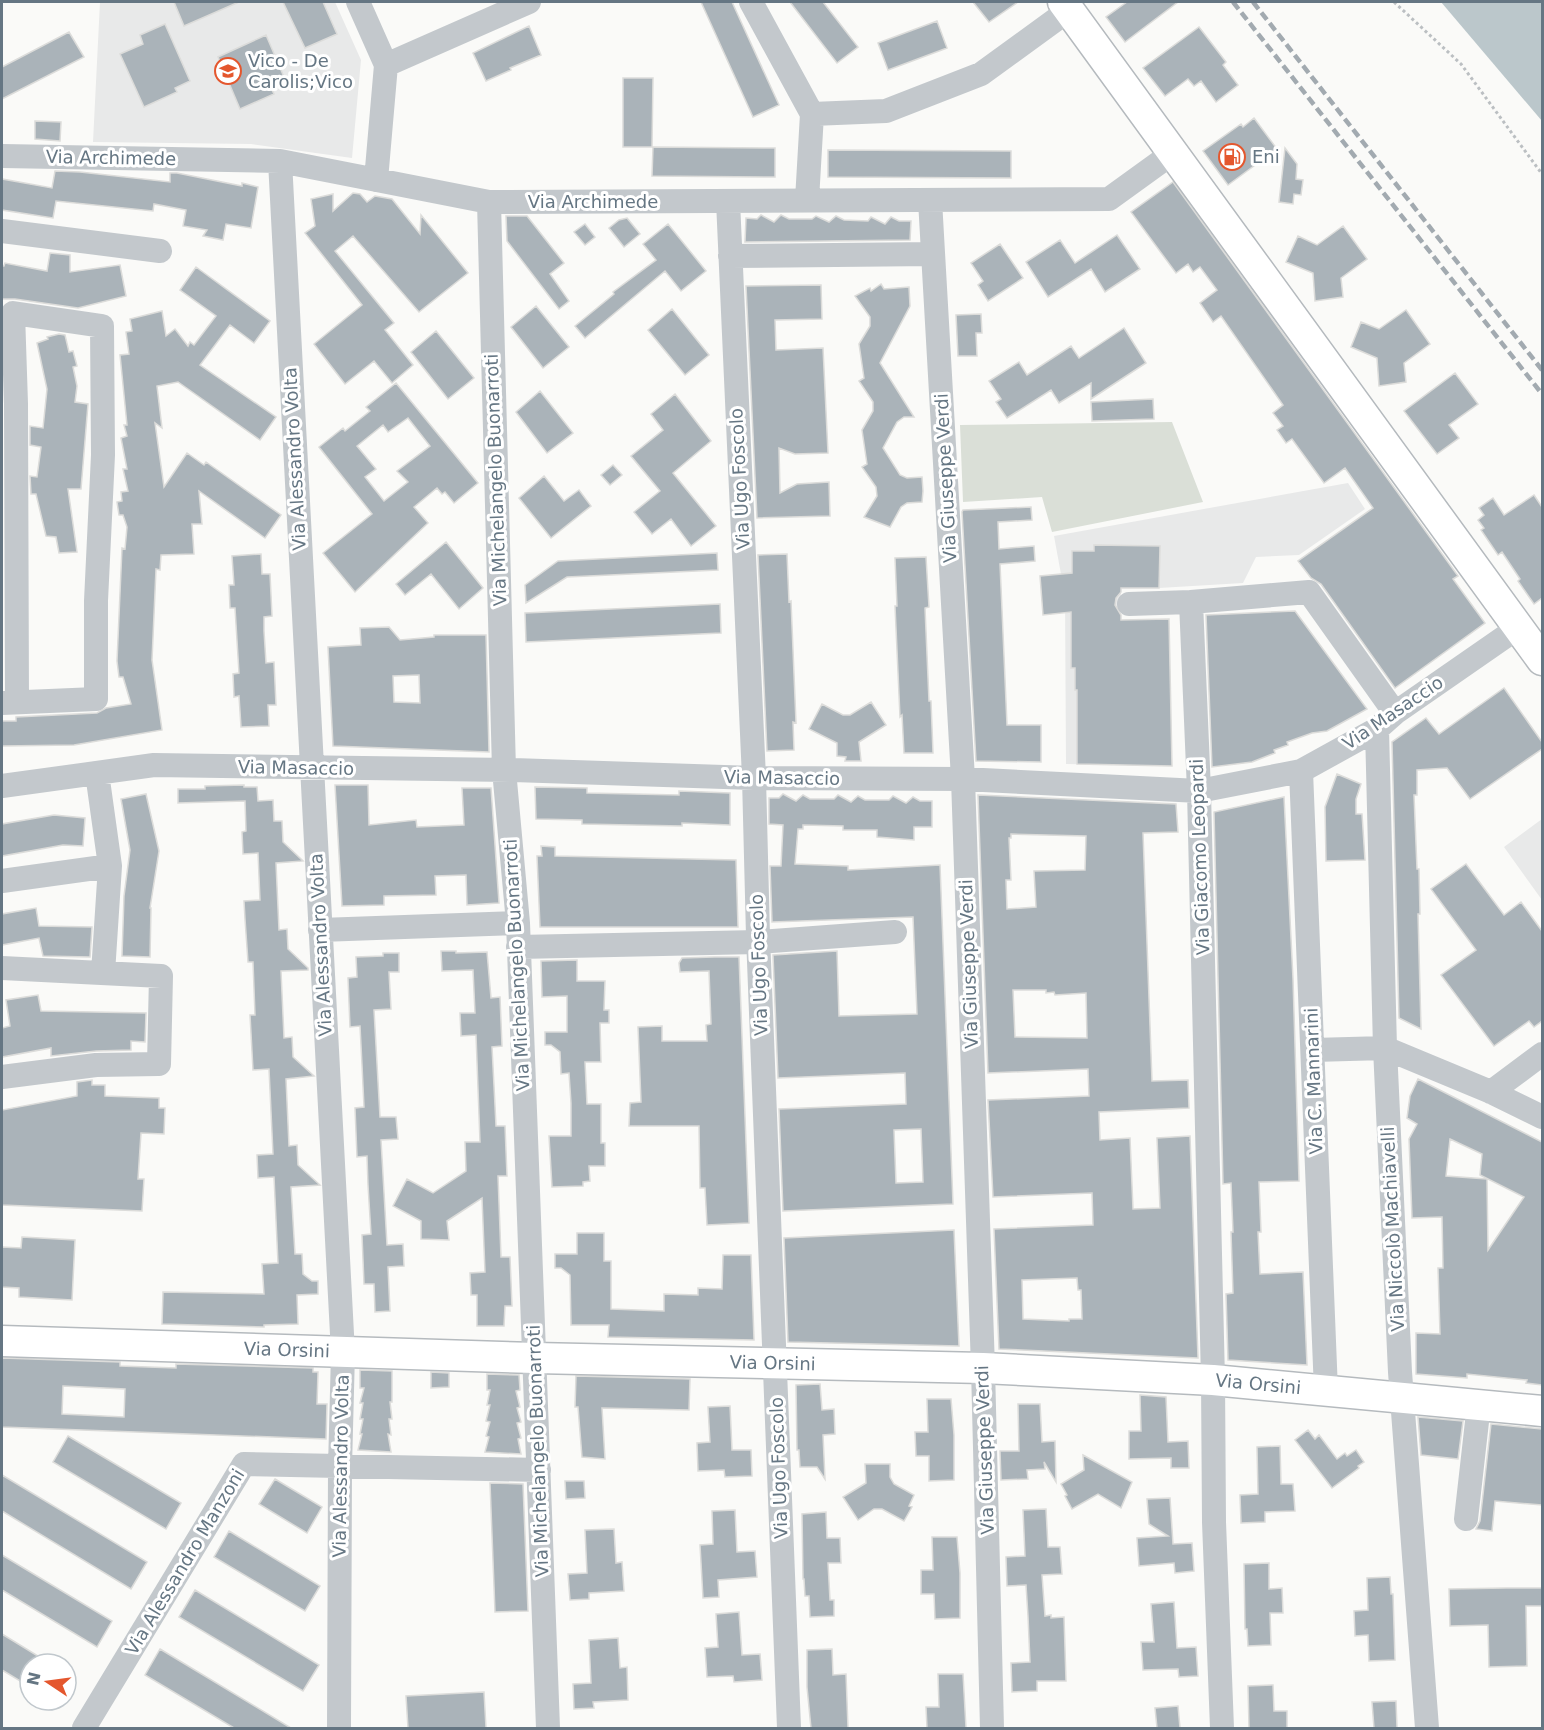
<svg xmlns="http://www.w3.org/2000/svg" width="1544" height="1730" viewBox="0 0 1544 1730" font-family="'DejaVu Sans',sans-serif">
	<style>
		.built { fill: #e8e9e9 }
		.green { fill: #dadfd7 }
		.water { fill: #bbc7cb }
		.building { fill: #aab3b9; stroke: #dcdcda; stroke-width: 1.5; fill-rule: evenodd }
		.lines { fill: none; stroke-linecap: round; stroke-linejoin: round }
		.major-casing { stroke: #b5babe; stroke-width: 33 }
		.path { stroke: #bbbfc2; stroke-width: 3; stroke-dasharray: 3 3; stroke-linecap: butt }
		.minor { stroke: #c3c8cc; stroke-width: 24 }
		.major { stroke: #fff; stroke-width: 30 }
		.rail { stroke: #a2aab0; stroke-width: 4.5; stroke-dasharray: 9 4.5; stroke-linecap: butt }
		.labels { text-anchor: middle; stroke-width: 6; stroke-linejoin: round; paint-order: stroke }
		.poi-label { font-size: 18px; fill: #657683; stroke: #fff; text-anchor: start }
		.street-label { font-size: 18px; fill: #657683; stroke: #fff }
	</style>
	<rect width="100%" height="100%" fill="#fafaf8"/>
	<!-- built -->
	<path class="built" d="M100,2h235l26,58 -9,98 -101,-14 -158,-2z
		M1348,483l17,26 -66,46 -43,2 -13,26 -84,5h-38l-1,60 6,117 -60,-1 -1,-168 -11,-60z
		M1542,819v81l-38,-53z"/>
	<!-- green -->
	<path class="green" d="M1172,422l31,80 -151,30 -10,-35 -79,5 -3,-77z"/>
	<!-- water -->
	<path class="water" d="M1441,2h101v119z"/>
	<!-- building -->
	<path class="building" d="M174,2h65l-55,24z
		M283,2h40l14,32 -32,14z
		M701,2h31l47,103 -26,12z
		M790,2h33l35,45 -21,16z
		M973,2h45l-29,20z
		M1127,2h51l-53,40 -19,-25z
		M937,21l10,27 -59,22 -10,-27z
		M165,24l25,57 -15,7 2,4 -33,15 -24,-53 23,-10 -3,-9z
		M529,26l12,29 -31,13 1,2 -25,11 -13,-28z
		M1199,27l27,35 -3,3 15,20 -22,17 -15,-21 -7,5 -6,-7 -23,17 -22,-28z
		M69,32l15,25 -82,42v-32z
		M266,35l21,49 -15,6 2,4 -34,15 -22,-52z
		M623,78h30l-1,69h-29z
		M1254,118l23,31 -49,36 -25,-34 38,-27 2,3z
		M35,121l26,1 -1,19 -25,-2z
		M653,147l122,1v29l-123,-1z
		M1285,148l12,16 -1,15 7,1 -2,15 -7,-1 -1,10 -14,-2z
		M828,150l183,1v27l-183,-1z
		M55,171l25,1 90,10v-9h7l65,13v-3l16,4 -7,41 -25,-4 -3,16 -20,-4 4,-6 -24,-4 3,-16 -32,-6 -1,7 -97,-10 -3,17 -51,-8v-31l50,9z
		M1173,182l285,394 -5,3 32,44 -90,65 -74,-104 -10,-6 -13,-17 75,-53 -28,-40 -21,15 -32,-44 -6,4 -9,-13 6,-4 -10,-13 10,-8 -62,-89 -8,6 -13,-19 17,-13 -17,-23 -7,5 -5,-8 -12,9 -45,-61z
		M353,193l7,1 7,8 8,-6 17,3 28,35 1,-19 47,58 -49,39 -66,-76 -18,15 59,72 -9,7 28,35 -21,18 -18,-22 -29,23 -31,-40 48,-39 -57,-72 10,-7 -4,-27 22,-5v17z
		M761,215l13,7 7,-7 8,4h23l4,-3 13,6 7,-6 8,4 24,1 3,-4 14,7 6,-7 8,4h12l-1,19 -165,2 1,-24 11,1z
		M506,216h21l37,47 -14,11 19,27 -10,8 -52,-68z
		M627,218l13,16 -16,13 -15,-19 10,-8z
		M585,224l10,13 -10,8 -11,-13z
		M668,224l38,47 -25,20 -16,-20 -80,67 -10,-12 39,-32 -1,-2 43,-32 -13,-16z
		M1343,226l24,33 -26,19 2,19 -28,4 -2,-28 -27,-11 12,-26 19,9z
		M1117,235l23,34 -35,23 -14,-23 -43,28 -22,-35 34,-22 15,23z
		M1000,244l23,34 -35,23 -10,-16 5,-4 -12,-18z
		M50,253l20,2v17l50,-7 6,31 -48,12 -63,-9h-13v-33h2l1,-3 42,8z
		M196,267l74,54 -16,22 -24,-18 -30,40 76,52 -16,23 -82,-58 -21,4 5,42 -7,-5 9,64 23,-34 17,12 2,-3 75,53 -16,23 -66,-47 3,33h-10l2,30 -33,1 -1,15 -4,-1 -4,91 10,70 -88,15 -72,1v-25h14v-4l81,-4 9,-5 25,-4 -8,-27h-4l-2,-16 5,-113 3,1 2,-22 -4,-12h-4l-2,-13 5,-1 -1,-9 7,-1 -5,-22h4l-6,-31 6,-2 -3,-11h3l-7,-70 9,-1 -3,-22 6,-1 -2,-12 32,-8 4,25 9,-7 13,17 2,-4 4,3 22,-29 -36,-26z
		M881,284l3,5 25,-2 1,19 -30,57 34,54h-10l-7,5 -14,26 17,27 7,3 15,-1 1,14 -1,11 -15,1 -6,4 -11,20 -26,-10 13,-21 -1,-9 -14,-20 5,-3 -5,-34 11,-19v-9l-14,-21 5,-3 -5,-34 11,-18v-9l-15,-21 15,-8 1,3z
		M821,285l1,34 -47,1 1,30 47,-2 5,105 -33,1 -16,-6 1,45 17,-9 32,-2 1,34 -73,2 -11,-232z
		M536,306l33,41 -26,21 -32,-41z
		M672,309l37,46 -24,20 -37,-45z
		M1406,310l24,34 -26,19 2,19 -27,4 -2,-28 -26,-11 10,-25 18,7z
		M981,314l1,19h-6l1,23h-19l-2,-41z
		M1124,328l22,35 -55,36v-16l-32,20 -8,-13 -44,28 -11,-16 5,-3 -12,-18 30,-19 8,13 44,-29 8,12z
		M436,331l38,47 -26,21 -37,-47z
		M59,334l6,1 4,17 4,-1 4,15 -4,1 4,19 -2,16 13,2 -7,85h-13l9,63 -18,1 -3,-16 -10,-1 -10,-42h-5l-1,-18 7,1 4,-30 -11,-2v-19l13,2 4,-39 -10,-46 11,-4 -1,-2z
		M1455,373l23,31 -29,21 10,13 -22,16 -33,-43z
		M396,383l82,100 -24,20 -9,-11 -3,2 -5,-6 -23,19 14,16 -73,69 -32,-39 49,-39 -53,-67 24,-19 2,3 25,-20 -4,-4zM408,418l22,28 -33,25 11,11 -24,19 -19,-24 11,-8 -19,-23 26,-21 5,7z
		M540,391l33,42 -26,20 -31,-41z
		M675,394l36,47 -38,32 43,53 -25,20 -20,-27 -19,15 -18,-22 26,-21 -29,-35 32,-26 -12,-16z
		M1153,399l1,20 -62,2 -1,-19z
		M613,465l9,10 -12,10 -9,-10z
		M544,476l20,25 15,-11 12,16 -40,32 -32,-40z
		M1534,495l8,12v91l-8,6 -16,-23 2,-2 -18,-27 -4,3 -17,-25 3,-2 -6,-8 6,-5 -5,-7 14,-10 11,17z
		M1031,507l1,13 -34,2 1,27 35,-3 1,15 -35,3 7,161h34v37l-65,-1 -14,-249 1,-2z
		M446,542l37,46 -24,21 -28,-35 -26,21 -9,-11z
		M1094,545l66,1 -1,42h-38v4l-5,6 -1,7 6,10v5l48,-1 3,147 -95,-2v-74h-2v-22h-4v-56l-28,3 -3,-39 32,-3v-22h22z
		M717,553l1,17 -151,7 -41,26 -1,-18 33,-24z
		M261,554l1,20h8l2,42 -8,1v14l2,32 8,-1 2,43h-8l1,21 -28,1 -2,-31 -5,1 -1,-23 6,-1 -4,-65h-5l-1,-23h5l-2,-29z
		M787,554l2,48 2,-1 5,122 -3,-1 1,28 -27,1 -9,-196z
		M926,557l3,50 -4,1 4,93h2l2,52h-29l-2,-38 -2,2 -5,-111h2l-2,-48z
		M720,604l1,29 -195,9 -1,-29z
		M1295,611l72,98 -40,22 -15,2 -25,9 1,3 -14,5 1,3 -23,9 -40,5 -6,-152z
		M389,627l11,13 34,-3v-2h52l3,117 -156,-6 -5,-99 33,-2 -1,-17zM419,675l1,28 -26,-1 -1,-26z
		M1504,688l38,54v7l-72,50 -23,-31 -30,2v25h-3l3,74h2l1,45h-2l3,115 -22,-11 -7,-276 34,-24 13,16z
		M871,702l15,23 -27,17 2,19h-16l1,-4 -9,-1v-13l-28,-14 13,-25 21,11h7z
		M1337,774l24,10 -5,15v15h6l3,46 -39,1 -1,-54z
		M244,785v2h13l1,14 15,-1 1,21h8l1,21 20,19 -27,2 1,23 2,44 8,-1 1,20 20,19v2l-27,1 3,67 8,-1 1,20 21,19 -28,3 3,67 8,-1 1,20 22,20 -29,2 4,67h7l1,20 9,7h6v13l-21,1 1,29 -34,1v2l-102,-3 1,-32 101,2 -2,-30 16,-1 -4,-86 -16,1 -1,-23 16,-1 -4,-85 -16,1 -3,-55h5l-2,-53h-5l-3,-43 -1,-18 16,-1 -2,-47 -15,1 -1,-22 4,-1 -1,-30 -67,2v-14h27v-3z
		M335,785h33l1,40 47,-5 1,7 47,-2 -2,-37h29l8,115 -32,2 -1,-30 -31,1 1,19 -52,1v9l-42,1z
		M535,787l52,1v5l92,2v-4l51,2v32l-48,-2v3l-100,-2v-4l-46,-1z
		M146,794l13,57 -9,57h1l-1,49 -28,-1 2,-60 6,-46 -9,-51z
		M783,794l13,7 7,-6 7,4h24l4,-4 13,7 7,-6 7,4h24l4,-4 13,7 7,-6 7,4h12v26h-18v13l-37,-3v-7h-34v-4l-40,-1v4h-5l-3,35 53,2v4l92,-5 13,339 -170,7 -4,-102 127,-5 -1,-31 -127,5 -5,-123 64,-4 2,65 78,-2 -4,-97 -141,5 -2,-56h11l2,-41 -14,-1v-26h10zM921,1129l2,53 -27,1 -2,-53z
		M978,795l198,9 2,28 -35,1 9,248 36,-1 1,28 -90,4 1,28 30,-2 3,71 27,-1 -3,-70 33,-2 8,222 -199,-9 -5,-120 99,-4 -1,-32 -99,4 -5,-97 101,-4 -1,-27 -100,4zM1011,834l75,2 -1,34 -51,1 2,36 -29,2 -1,-29h5l-2,-42h2zM1013,990h33v3l8,-1 1,3 31,-2 1,45 -72,-1zM1077,1278l1,12h3l1,29h-13v2l-46,-2 -1,-39z
		M1284,797l9,182 6,202 -40,1 2,50h-3l2,42 43,-2 4,93 -79,-5 -2,-66 7,-1 -2,-61h2l-2,-49 -8,1 -9,-372z
		M54,815l31,3 -2,28 -20,-1 -61,11v-32z
		M541,846l14,1v9l181,4 2,67h-198l-3,-71h5z
		M1466,864l38,51 17,-13 21,29v90l-8,6 -5,-6 -35,25 -53,-71 35,-25 -45,-61z
		M36,908l3,18 53,1 -2,30 -47,-1 -4,-18 -37,7v-31z
		M441,951h15v2l31,-1 4,46 9,-1 2,49 -10,1 2,39 2,40h9l2,50h-9l3,81h9l2,49h-7l-1,20h-27v-31h-6l-1,-22 15,-1 -3,-74 -35,23 2,19 -28,-1v-18l-28,-15 14,-27 26,14 33,-22 -1,-29h15l-4,-107 -15,1 -1,-23h15l-2,-43 -31,1z
		M383,953h16v19h-10l2,37 -17,1 6,107h16l2,22 -17,1 6,105 16,-1 1,22 -16,1 2,44 -15,1 -1,-28h-10l-2,-49 9,-1 -3,-49 -1,-29 -10,1 -2,-49 9,-1 -2,-42 -2,-39 -10,1 -2,-49 9,-1 -1,-20 27,-1z
		M714,957h25l10,266 -42,2 -2,-37h-5l-1,-62h-70l1,-23 11,-1 -3,-75 24,-1v15h45l-1,-16 5,-1 -2,-53 -29,1 -1,-9 3,-5z
		M577,960v21h28l-1,29h5v13h-9l1,39h-16l2,42h14v39h4v23h-16l1,15 -7,1v4l-31,1 -3,-51h22v-33l-2,-30 -8,1 -1,-22 -9,-7h-6v-13h22v-36l-25,1 -1,-36z
		M38,995l3,16 105,2 -1,29 -14,-1v9l-35,1 -45,5v-8l-49,9v-29l8,-2 -4,-26z
		M1418,1079l124,63v243l-16,-2 1,-3 -60,-6v4l-51,-4v-41l24,1 -2,-66h5l-1,-51 -30,1 -3,-79 8,-15 -10,-6 3,-22zM1450,1139l32,15 -2,21 44,22 -36,53 -1,-71 -41,-3z
		M92,1080v5h13v11l54,2v10h6l-1,26 -23,-1 -3,46h6l-2,32 -140,-6v-95l75,-14v-14z
		M954,1230l5,116 -171,-4 -4,-104z
		M577,1233h27v28h7v48l53,2v-17l34,1v-7l24,1 1,-34h28l3,85 -146,-3 1,-12h-38l-1,-50 -9,-7h-6v-14h22z
		M22,1237l53,3 -3,60 -53,-3v-9l-17,-1v-40l19,1z
		M2,1358l118,4v4l56,2v-4l137,4v4h5l-1,32h10l-1,35 -324,-12zM63,1386l62,3 -1,28 -62,-3z
		M360,1370l32,1v31h-2l2,17h-3l2,16 -3,-1 3,18 -33,-2 4,-16h-2l3,-15h-3l3,-16h-3l4,-15h-4z
		M431,1372l18,1v14l-18,1z
		M487,1374l32,1 1,15 -4,1 4,16 -3,1 4,14 -4,1 4,15 -3,1 3,15 -36,-2 4,-15 -3,-1 4,-14 -4,-1 4,-16h-3l3,-15h-3z
		M576,1376l114,3 -1,31 -87,-2 3,51 -23,-2 -4,-50h-3z
		M820,1384l2,26 12,-1 1,25 -12,1 2,44 -8,-12h-17l-1,-17h-2l-1,-65z
		M1140,1395l26,2 2,45 20,-1 1,27h-18v-10l-42,1v-28h12z
		M927,1399h24l3,36v45l-25,1v-25h-13l-1,-24h13z
		M1018,1404h22l2,38 13,-1 1,41 -12,-20 1,7 -18,1 1,9 -27,1 -1,-29h19z
		M730,1406l2,44h19l1,26 -27,1 -1,-7 -26,1 -1,-28 13,-1 -2,-35z
		M1418,1417l45,4 -5,38 -37,-4z
		M1491,1424l51,5v76l-47,-4 -3,30 -16,-2 4,-8z
		M1308,1430l7,9 4,-4 18,24 8,-6 2,3 9,-6 8,12 -6,4 1,2 -27,20 -37,-48z
		M68,1436l113,67 -15,26 -113,-67z
		M1280,1446l1,38h12l2,27 -30,1v10l-24,1 -1,-28 18,-1 -1,-47z
		M1083,1455l49,27 -11,26 -23,-14 -26,15 -7,-13 2,-1 -6,-11 23,-14z
		M865,1464h25v13l4,7 20,11 -5,11 3,1 -8,14 -22,-12h-8l-16,11 -15,-23 23,-14z
		M2,1475l145,87 -16,27 -129,-78z
		M275,1479l47,28 -15,26 -48,-29z
		M565,1481h19l1,17 -19,1z
		M490,1483l33,1 5,127 -33,1z
		M1170,1498l3,46 19,-1 2,28 -19,2 -1,-10 -35,3 -2,-28 31,-2 -19,-12 -2,-25z
		M1046,1509l2,38h12l2,27 -20,1 3,41 6,-1v3l13,-1 2,64h-29v10l-25,1 -1,-29 19,-1 -2,-46 -2,-31 -19,1 -1,-29 19,-1 -2,-46z
		M735,1510l2,42 18,-1 2,26 -39,3 1,17 -16,1 -3,-53 13,-1 -1,-33z
		M826,1512l1,26h13l1,25h-13l2,37h4v16l-24,1 -1,-21h-4l-1,-17h-1l-1,-65z
		M614,1529l2,34 6,-1 2,29 -35,2v6l-19,1 -2,-26 19,-1 -2,-43z
		M229,1531l91,55 -15,25 -91,-54z
		M932,1537h25l3,36v45l-25,1 -1,-25h-13v-24h12z
		M2,1555l110,66 -15,26 -95,-57z
		M1269,1563v26l13,-1 1,25h-13l1,32 -23,1 -1,-17h-2l-1,-65z
		M1390,1577l1,17h2l2,66 -26,1 -1,-26 -13,1 -1,-25 14,-1 -1,-32z
		M1506,1588h36v18h-16l1,60 -38,1 -1,-42 -38,1 -1,-37z
		M195,1590l124,75 -16,26 -124,-74z
		M1174,1602l3,46 19,-1 2,29 -19,1 -1,-8 -35,1 -2,-28h13l-3,-38z
		M739,1612l3,43 18,-1 2,26 -28,2 -1,-6 -26,1 -2,-29 13,-1 -2,-33z
		M2,1634l49,30h-21v23l-28,-17z
		M618,1638l2,30 7,-1 1,33 -35,2 1,6 -20,1 -1,-25 18,-1 -2,-43z
		M160,1649l131,79h-57l-89,-53z
		M832,1649l1,26 13,-1 2,54h-37l-4,-41v-37z
		M938,1674h25l3,54h-39l-1,-21h13z
		M1273,1685l1,26h13v17h-38l-1,-42z
		M484,1692l2,36h-78l-2,-32z
		M1396,1701l1,27h-23l-2,-26z
		M1178,1706l2,22h-23l-2,-20z"/>
	<g class="lines">
		<defs>
			<g id="major">
				<path d="M1063,2l479,658"/>
				<path id="s1" d="M2,1341l533,17 448,10 230,12 329,31"/>
			</g>
		</defs>
		<!-- major casing -->
		<use href="#major" class="major-casing"/>
		<!-- path -->
		<path class="path" d="M1394,2l67,62 81,110"/>
		<!-- minor -->
		<path class="minor" d="M358,2l28,63 -10,115
			M751,2l61,112 -5,86
			M386,65l143,-63
			M812,114l74,-3 95,-37 88,-64
			M2,156l278,5 209,41 620,-3 65,-47
			M280,161l63,1192 -3,114 -1,261
			M930,200l33,579 20,589 9,360
			M728,201l26,577 4,158 31,792
			M489,202l15,568 14,153 30,805
			M2,231l158,20
			M730,256l203,-2
			M1129,604l62,-2
			M2,703l94,-4v-98l7,-146 -1,-129 -89,-13 3,91 1,298
			M1377,729l8,319 15,324 27,356
			M1301,771l25,620
			M97,773l13,93 -7,107
			M2,786l152,-21 359,5 241,8 209,1 236,12 102,-20 76,-42 18,-16 124,-86
			M2,881l108,-15
			M320,930l198,-7
			M518,947l240,-5 137,-10
			M2,968l159,8 -2,88 -63,1 -94,12
			M1313,1050l72,-2 106,44 51,25
			M1491,1092l51,-38
			M1466,1519l13,-115
			M84,1728l160,-264 295,6
			M1222,1728l-8,-206 -1,-142 -14,-589 -8,-189 118,-10 86,121"/>
		<!-- major -->
		<use href="#major" class="major"/>
		<!-- rail -->
		<path class="rail" d="M1233,2l309,392
			M1253,2l289,368"/>
	</g>
	<!-- icons -->
	<defs>
		<symbol id="school-ring" viewBox="-11 -11 22 22"><circle r="9.5" fill="#fff" stroke="#e4572e" stroke-width="1.5"/><path d="M0-5L7-2L0 1L-7-2ZM-4 1L0 2.5L4 1V4Q0 6-4 4Z" fill="#e4572e"/></symbol>
		<symbol id="fuel-ring" viewBox="-11 -11 22 22"><circle r="9.5" fill="#fff" stroke="#e4572e" stroke-width="1.5"/><path d="M-5.5-6h7V0h2V4h1.3V-2.5L3-4.5l.8-.8L6-3V5H2.5V1h-1V6h-7ZM-4.2-4.7v3.2H.2V-4.7Z" fill="#e4572e"/></symbol>
	</defs>
	<g fill-rule="evenodd">
		<use href="#school-ring" x="213" y="56" width="30" height="30"/>
		<use href="#fuel-ring" x="1217" y="142" width="30" height="30"/>
	</g>
	<g class="labels">
		<!-- poi labels -->
		<g class="poi-label">
			<text x="248" y="67">Vico - De<tspan x="248" dy="21">Carolis;Vico</tspan></text>
			<text x="1252" y="163">Eni</text>
		</g>
		<!-- street labels -->
		<g class="street-label">
			<text transform="translate(111 158) rotate(1)" y="6">Via Archimede</text>
			<text x="593" y="208">Via Archimede</text>
			<text transform="translate(295 459) rotate(-93)" y="6">Via Alessandro Volta</text>
			<text transform="translate(946 478) rotate(-93)" y="6">Via Giuseppe Verdi</text>
			<text transform="translate(740 479) rotate(-93)" y="6">Via Ugo Foscolo</text>
			<text transform="translate(496 480) rotate(-92)" y="6">Via Michelangelo Buonarroti</text>
			<text transform="translate(1393 713) rotate(-34)" y="6">Via Masaccio</text>
			<text transform="translate(296 768) rotate(1)" y="6">Via Masaccio</text>
			<text transform="translate(782 778) rotate(1)" y="6">Via Masaccio</text>
			<text transform="translate(1200 857) rotate(-92)" y="6">Via Giacomo Leopardi</text>
			<text transform="translate(321 945) rotate(-93)" y="6">Via Alessandro Volta</text>
			<text transform="translate(969 964) rotate(-92)" y="6">Via Giuseppe Verdi</text>
			<text transform="translate(517 965) rotate(-93)" y="6">Via Michelangelo Buonarroti</text>
			<text transform="translate(759 965) rotate(-92)" y="6">Via Ugo Foscolo</text>
			<text transform="translate(1314 1081) rotate(-92)" y="6">Via C. Mannarini</text>
			<text transform="translate(1393 1229) rotate(-93)" y="6">Via Niccolò Machiavelli</text>
			<text dy="6" stroke="none"><textPath href="#s1" startOffset="285">Via Orsini</textPath></text>
			<text dy="6" stroke="none"><textPath href="#s1" startOffset="771">Via Orsini</textPath></text>
			<text dy="6" stroke="none"><textPath href="#s1" startOffset="1257">Via Orsini</textPath></text>
			<text transform="translate(985 1450) rotate(-92)" y="6">Via Giuseppe Verdi</text>
			<text transform="translate(538 1451) rotate(-92)" y="6">Via Michelangelo Buonarroti</text>
			<text transform="translate(341 1466) rotate(-89)" y="6">Via Alessandro Volta</text>
			<text transform="translate(779 1468) rotate(-92)" y="6">Via Ugo Foscolo</text>
			<text transform="translate(185 1562) rotate(-59)" y="6">Via Alessandro Manzoni</text>
		</g>
	</g>
	<!-- border -->
	<rect width="1544" height="1730" fill="none" stroke="#657683" stroke-width="6"/>
	<!-- north arrow -->
	<g transform="translate(48 1682) rotate(283)"><circle r="28" fill="#ffffff" stroke="#c1c8cd" stroke-width="1.5"/>
	<path d="M0-4.5L10 22L0 15L-10 22Z" fill="#e4572e"/>
	<text y="-9" font-size="16" font-weight="bold" text-anchor="middle" fill="#657683">N</text>
	</g>
</svg>
